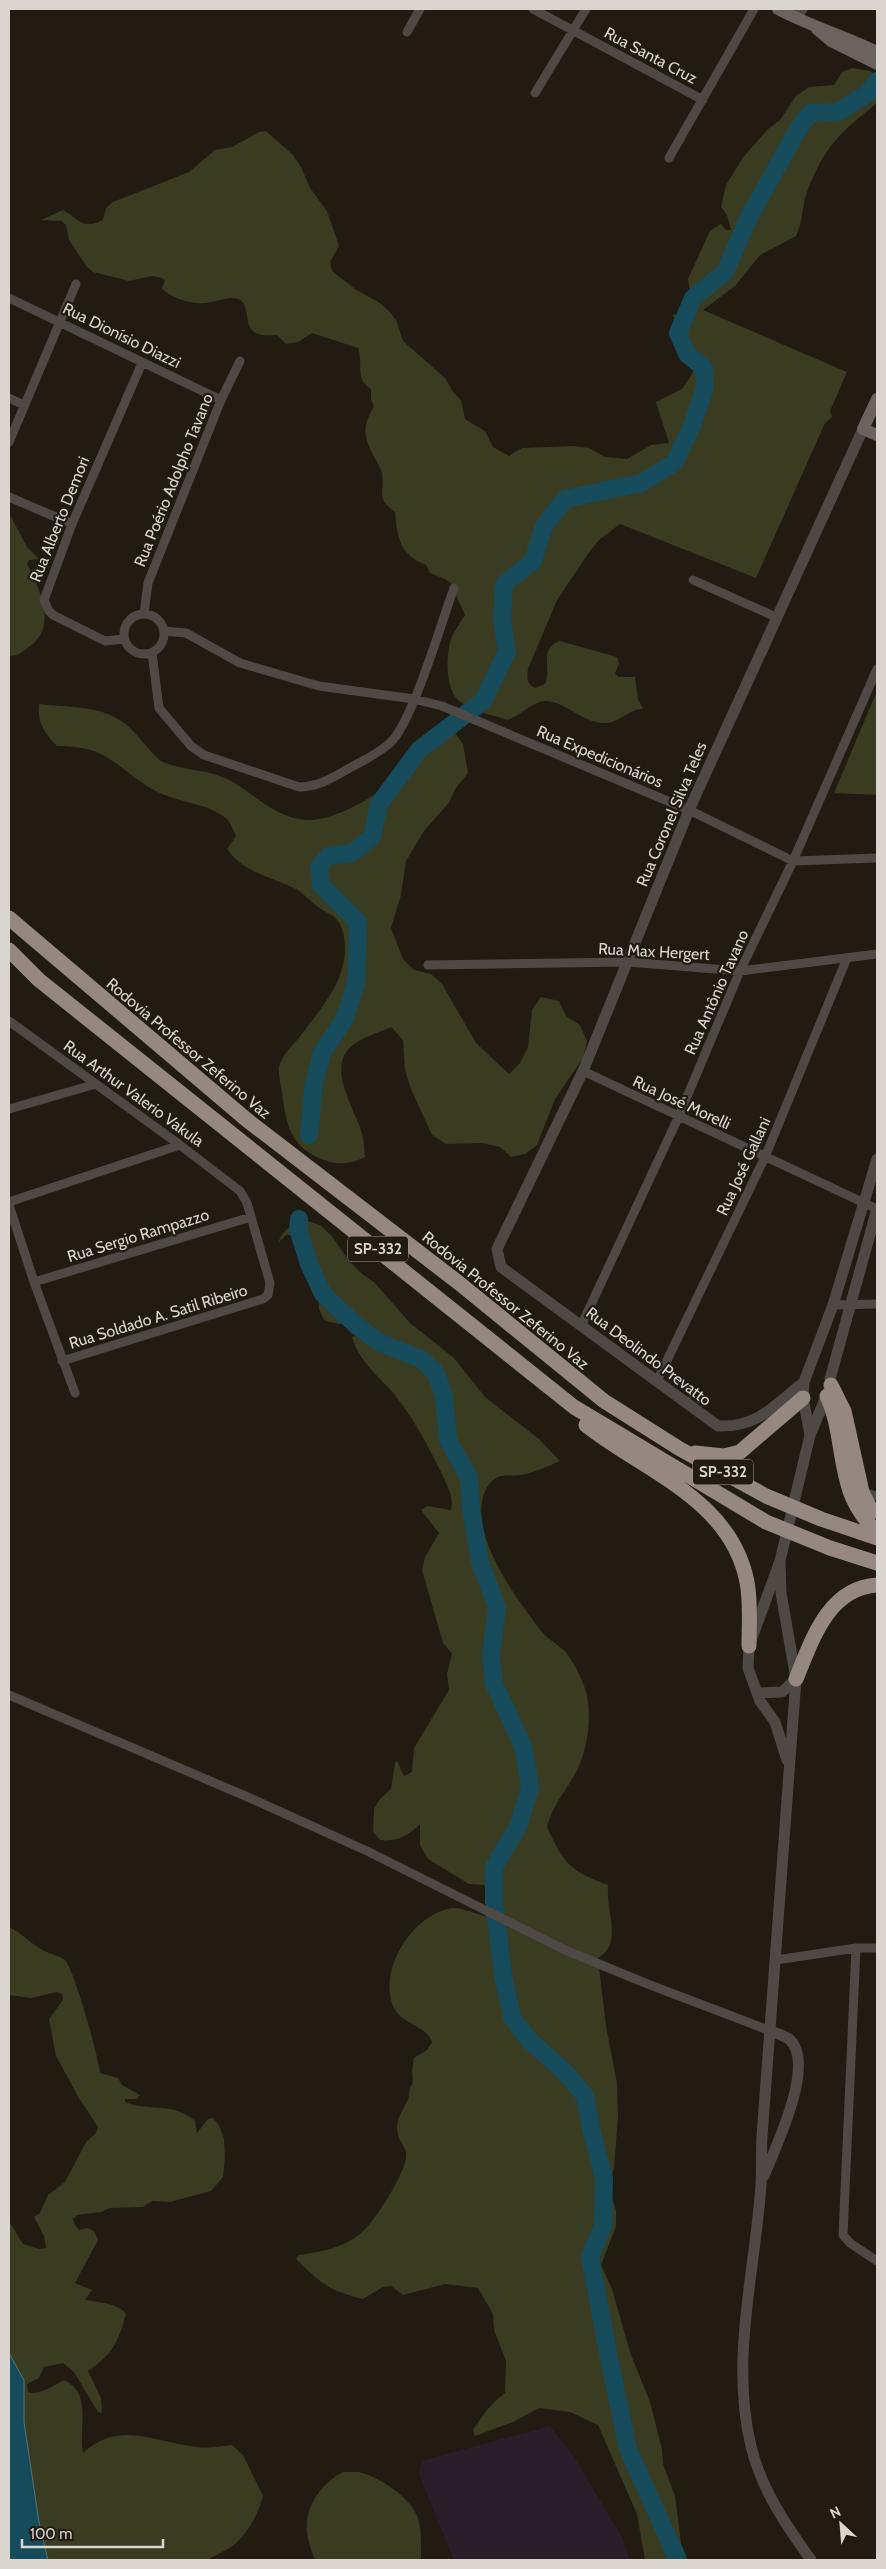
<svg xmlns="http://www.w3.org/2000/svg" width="886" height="2569" viewBox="0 0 886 2569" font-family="Cabin,sans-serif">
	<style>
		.industrial { fill: #2a1e2b }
		.green { fill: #393c20 }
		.water { fill: #164b5b; stroke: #51747e }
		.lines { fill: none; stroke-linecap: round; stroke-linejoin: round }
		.river { stroke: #164b5b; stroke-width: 18 }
		.minor { stroke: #4f4946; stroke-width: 9 }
		.tertiary { stroke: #4f4946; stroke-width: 11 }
		.secondary { stroke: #6c635e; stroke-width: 12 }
		.motorway { stroke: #968881; stroke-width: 15 }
		.labels { text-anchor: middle; stroke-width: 4.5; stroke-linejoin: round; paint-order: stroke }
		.shield { fill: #211b12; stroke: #a29d96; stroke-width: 1 }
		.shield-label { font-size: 15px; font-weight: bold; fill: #dad5cf }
		.street-label { font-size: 16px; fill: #dad5cf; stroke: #211b12 }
	</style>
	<rect width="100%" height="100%" fill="#211b12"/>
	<!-- industrial -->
	<path class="industrial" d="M550,2426l26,34 46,77 8,23h-176l-35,-86 2,-13z"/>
	<!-- green -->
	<path class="green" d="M852,68l18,3 7,4v28c-37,30 -52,42 -70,89 -5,14 -4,30 -11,44l-36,19 -25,31 -32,24 144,62 -17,39 2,6 -7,6 -69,155 -136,-54 -21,16 -9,11 -33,49 -29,69c-1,9 -2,14 7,19l10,-4c7,-15 -7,-36 15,-43l57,16 2,6 -4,11 4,3h16l3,22 5,10c-15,0 -24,15 -39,14 -21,0 -40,-22 -58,-22 -13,0 -25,14 -38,19 -16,-5 -37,-9 -50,-20 -13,-12 -12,-45 -7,-61 3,-8 9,-16 14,-24l-10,-22 3,-5 -13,-9 -15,-6 -4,-8c-26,-10 -29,-28 -31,-53 -20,-15 -10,-17 -13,-38 0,-4 -4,-9 -6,-14 -12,-22 -15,-32 -2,-54l-3,-7v-10c-17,-10 -7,-25 -13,-41l-46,-15 -14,9 -12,2 -9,-9c-5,0 -13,1 -19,-1 -16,-5 -6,-29 -20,-35 -9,-3 -17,1 -26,3 -17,4 -37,-2 -50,-13l3,-9 -3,-2 -10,-2 -23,5 -36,-9 -7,-6 -17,-26 -3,-15 -4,-4 -21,-1 22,-10c18,10 18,20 40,10l3,-12 7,-6 76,-30 26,-22 17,-3 27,-15 7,-1 27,24 8,12 9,21 17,23 12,35 -9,16 2,9 23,18 25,14 10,9 6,8 7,21 42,37 8,14 8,8 4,19 20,12 8,16 16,9 13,-8 50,-2 17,2 16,9 22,2 24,-14 18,-2 -13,-41 26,-13 9,-13 6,-15 -2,-8 -13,-18 3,-6 -13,-14 14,-3 6,-5 -4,-28 22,-48 11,-7 5,6h5l-4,-15 -6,-8 5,-22 18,-29 24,-27 12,-9 16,-24 13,-9 25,-2 8,-13z
		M9,513l18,34 12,12 -10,1 -2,4c13,24 31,64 2,83 -7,5 -11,9 -20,9z
		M877,691v104l-43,-2z
		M39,704c30,4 65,0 90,23 7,6 28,33 34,35 21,9 45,7 66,18 27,14 46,39 80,40 26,0 71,-24 86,-44 7,-9 10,-22 17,-30 12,-11 28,-12 43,-13l8,11 5,29 -12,15 -8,16 -24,27 -18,30 -5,34 -10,33 12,31 11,11 17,4 11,10 34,59 33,31 11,-11 8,-16 4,-37 9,-13 18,4 7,15 14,9 7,16 -4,17 -28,41 -18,46 -12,9 -14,3 -11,-10 -18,-4 -36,1 -14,-9 -21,-46 -6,-19 -2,-30 -12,-13c-13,6 -35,12 -44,24 -16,20 6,57 13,76 4,10 4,20 5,30 -18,9 -32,8 -50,-1 -27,-14 -29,-36 -33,-63 -1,-8 -4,-19 -3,-26 3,-12 12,-20 19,-28 24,-33 55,-63 45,-107 -3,-14 -12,-17 -22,-23 -10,-6 -17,-16 -27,-21 -25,-12 -50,-15 -67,-39l9,-13c-3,-6 -5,-13 -9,-17 -18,-15 -44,-16 -65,-25 -21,-9 -35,-24 -54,-36 -15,-10 -33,-12 -51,-12 -13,-13 -20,-24 -18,-42z
		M305,1220l15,5 11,10 18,26 13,13 13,9 35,40 44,35 31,39 54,42 21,22c-13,6 -25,11 -39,14 -7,1 -17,0 -23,2 -7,3 -12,11 -14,17 -15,42 34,107 58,138 7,9 20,14 26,23 8,12 16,27 19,41 5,25 0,56 -12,78 -11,20 -22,30 -28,53 17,37 23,44 61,58 -3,25 16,58 -10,73l8,68 11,57 1,34 -4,51 -5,19 7,24v15l-15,39 11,24 19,66 19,47 12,47 1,15 12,32 6,47 6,17h-42l-8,-46 -39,-89 -28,-13 -31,-4 -26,14 -38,14 -2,-6c9,-14 18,-27 32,-37l1,-32 -12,-31 -1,-16 -15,-26 -33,-4 -42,11 -12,-9 -8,1 -20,12c-36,-9 -41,-15 -67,-40l3,-4c21,-3 44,-7 61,-21 13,-10 46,-61 46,-78 1,-8 -6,-13 -8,-21 -4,-14 4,-23 10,-35 2,-7 0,-11 5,-17l-1,-12 2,-13 13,-8 5,-8c-7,-18 -32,-18 -39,-36 -15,-37 20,-92 59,-98 9,-1 24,6 33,8l5,-2 -1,-21 -4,-8 -16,-1 -41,-25 -8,-14v-21c-12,12 -23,18 -40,16l-7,-8 1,-23 5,-9 12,-11 4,-26 2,-2 7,15 8,-4 2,-24 35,-58 -2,-16 5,-20 -9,-11 -21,-73 3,-13 14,-24 -18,-23 6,-4 24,4c3,-13 -4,-24 -9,-36 -14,-28 -28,-55 -47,-79 -17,-20 -36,-33 -43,-58l11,-4 3,-4c-14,-6 -28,-3 -42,-9l-5,-11 -2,-26 -24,-46 -6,-3 -8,8c2,-12 16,-18 26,-22z
		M9,1927c13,6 22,17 35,24 6,3 16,5 21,9 9,9 34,98 35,113l18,5 4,7 18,10 -3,4h-12v3c24,10 47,-1 70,19l2,12 11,-14 5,-1 6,7 5,14 1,19 -2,19 -12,14 -41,11 -18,-1 -9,6 -33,1 -9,4 -24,3 -4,4 2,6 4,5 9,-2 6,3 4,9 -23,43 17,7 -7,10c13,2 33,3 41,14 -8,28 -12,39 -38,57l13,27 1,15 -4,-1 -24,-40 -11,-9 -19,4 -5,11 -12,6 1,8c11,4 26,-7 36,-12 29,13 14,48 19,73 37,-34 72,-10 114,-6 11,2 24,-1 35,-2l11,10 20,41c-5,19 -17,42 -35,53 -7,4 -14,7 -21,11h-163l-35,-173v-166l14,23 16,5 7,-1 -2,-12 -10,-19 6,-4 8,-18 17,-13 21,-40 10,-9 2,-6 -19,-29 -23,-42 -7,-37 14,-19 -1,-6 -5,-2 -26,6 -22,-3z
		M343,2472c5,0 11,0 15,0 21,4 53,26 60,46 4,14 3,28 3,42h-106c-3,-8 -7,-18 -8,-27 -3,-25 14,-50 36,-61z"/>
	<!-- water -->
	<path class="water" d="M9,2353l15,27v42l15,100 9,38h-39z"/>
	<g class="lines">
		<!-- river -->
		<path class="river" d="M309,1135l5,-52 8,-30 23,-35 11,-35 2,-61 -37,-37 -2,-18 9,-11 24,-3 20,-16 7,-33 40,-54 64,-49 24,-49 -5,-33 2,-35 29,-23 11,-35 21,-27 76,-16 33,-20 18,-37 13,-38 -1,-20 -17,-14 -9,-21 15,-35 32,-26 24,-55 48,-86 13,-18 28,-1 29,-18 10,-13
			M299,1219l-1,10 11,35 14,30 33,31 23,17 42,17 15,14 8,23 4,44 21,37 2,32 9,53 17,46 -6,47 3,29 29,62 7,41 -12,40 -24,40v35l9,73 9,42 16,22 37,33 20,24 6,33 13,49 -1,48 -13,31 19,101 19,91 50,111"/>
		<!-- minor -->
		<path class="minor" d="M533,9l170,91
			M407,32l13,-23
			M535,93l51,-84
			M669,158l85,-149
			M9,298l212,102
			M9,398l15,7
			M9,442l67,-158
			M9,497l63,27
			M693,580l83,37
			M124 634a20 20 0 1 1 40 0a20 20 0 1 1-40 0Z
			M144,614l4,-31 73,-183 19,-39
			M164,631l22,2 54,30 79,23 95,13 28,7 247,104 104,51 84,-3
			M124,639l-19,2 -52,-26 -4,-4 -5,-11 28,-76 70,-161
			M152,653l7,55 32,38 13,9 95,32c19,0 33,-9 49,-18 14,-8 30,-15 42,-26 22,-19 52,-123 64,-155
			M428,965l200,-3 112,9 137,-17
			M9,1021l171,124 60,46 7,12 23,80 -2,12 -5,4 -201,62
			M583,1071l294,138
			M9,1109l87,-25
			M9,1202l171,-57
			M9,1205l25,77 41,111
			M34,1282l217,-65
			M833,1305l44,-1
			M581,1326l97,-208 62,-147 53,-110 84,-192
			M657,1381l108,-224 82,-199
			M862,1492l15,4
			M9,1695l241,103 117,53 196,98 82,34 126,48
			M856,1948l-13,287 7,8 27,18
			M776,1960l80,-12h21"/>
		<!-- tertiary -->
		<path class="tertiary" d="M796,18l6,-9
			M804,1382c-30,23 -46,46 -86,44l-217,-159 -4,-18 86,-178 106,-261 174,-381
			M810,1435l-7,-37 1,-16 29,-77 44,-146
			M780,1561l1,32 15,86 -34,457c-1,16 0,33 -1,49 -6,87 -31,175 -10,261 10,43 35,79 60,114
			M757,1693l25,-1 14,-13
			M787,1760l-12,-38 -15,-21 -12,-33 1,-22 31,-85 30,-126 21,-50 -1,-6 47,-170
			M764,2176c11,-28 53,-113 25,-137 -5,-3 -12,-6 -18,-8"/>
		<!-- secondary -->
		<path class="secondary" d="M778,9c32,17 66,27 99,43
			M817,29l14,12 46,23
			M877,399l-14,30 14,6"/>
		<!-- motorway -->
		<path class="motorway" d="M9,918l238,202 212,163 145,118 76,48 86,47 55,23 56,19
			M9,950l30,30 535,427 192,115 64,26 47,15
			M831,1385l13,26 18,81 10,20
			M827,1396c14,30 12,63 23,95 5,15 16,30 27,42
			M586,1425c58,46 145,74 161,157 4,21 2,43 2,64
			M695,1453l29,3 16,-4 63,-54
			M796,1679c16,-39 32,-91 81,-94"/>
	</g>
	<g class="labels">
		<!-- shield labels -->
		<g class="shield">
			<rect x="348" y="1236.5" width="60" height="25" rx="4"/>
			<rect x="693" y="1459.5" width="60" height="25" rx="4"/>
		</g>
		<g class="shield-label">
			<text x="378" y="1254">SP-332</text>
			<text x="723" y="1477">SP-332</text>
		</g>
		<!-- street labels -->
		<g class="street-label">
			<text transform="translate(651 55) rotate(28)" y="6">Rua Santa Cruz</text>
			<text transform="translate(122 335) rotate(26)" y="6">Rua Dionísio Diazzi</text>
			<text transform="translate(173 480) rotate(-68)" y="6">Rua Poério Adolpho Tavano</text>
			<text transform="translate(59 519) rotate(-68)" y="6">Rua Alberto Demori</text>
			<text transform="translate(600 756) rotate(23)" y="6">Rua Expedicionários</text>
			<text transform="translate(671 814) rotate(-67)" y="6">Rua Coronel Silva Teles</text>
			<text transform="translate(654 951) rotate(3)" y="6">Rua Max Hergert</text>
			<text transform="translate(716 992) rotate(-66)" y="6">Rua Antônio Tavano</text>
			<text transform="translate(189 1048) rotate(40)" y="6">Rodovia Professor Zeferino Vaz</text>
			<text transform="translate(134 1093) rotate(36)" y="6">Rua Arthur Valerio Vakula</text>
			<text transform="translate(682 1102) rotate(25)" y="6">Rua José Morelli</text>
			<text transform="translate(743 1166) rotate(-65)" y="6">Rua José Gallani</text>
			<text transform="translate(138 1235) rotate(-17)" y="6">Rua Sergio Rampazzo</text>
			<text transform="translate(506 1300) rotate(39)" y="6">Rodovia Professor Zeferino Vaz</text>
			<text transform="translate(158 1316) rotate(-17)" y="6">Rua Soldado A. Satil Ribeiro</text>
			<text transform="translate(649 1356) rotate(37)" y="6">Rua Deolindo Prevatto</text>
		</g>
	</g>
	<!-- border -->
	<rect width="886" height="2569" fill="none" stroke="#dad5cf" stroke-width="20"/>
	<!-- north arrow -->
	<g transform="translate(841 2524) rotate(334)" stroke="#211b12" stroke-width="4" paint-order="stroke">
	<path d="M0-4L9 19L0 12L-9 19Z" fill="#dad5cf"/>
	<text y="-8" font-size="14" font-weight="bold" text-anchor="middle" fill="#dad5cf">N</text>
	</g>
	<!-- scale -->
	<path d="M22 2539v8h141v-8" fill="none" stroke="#dad5cf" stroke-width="2.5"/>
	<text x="30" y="2539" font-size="15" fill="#dad5cf" stroke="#211b12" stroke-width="4" paint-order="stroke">100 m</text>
</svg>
